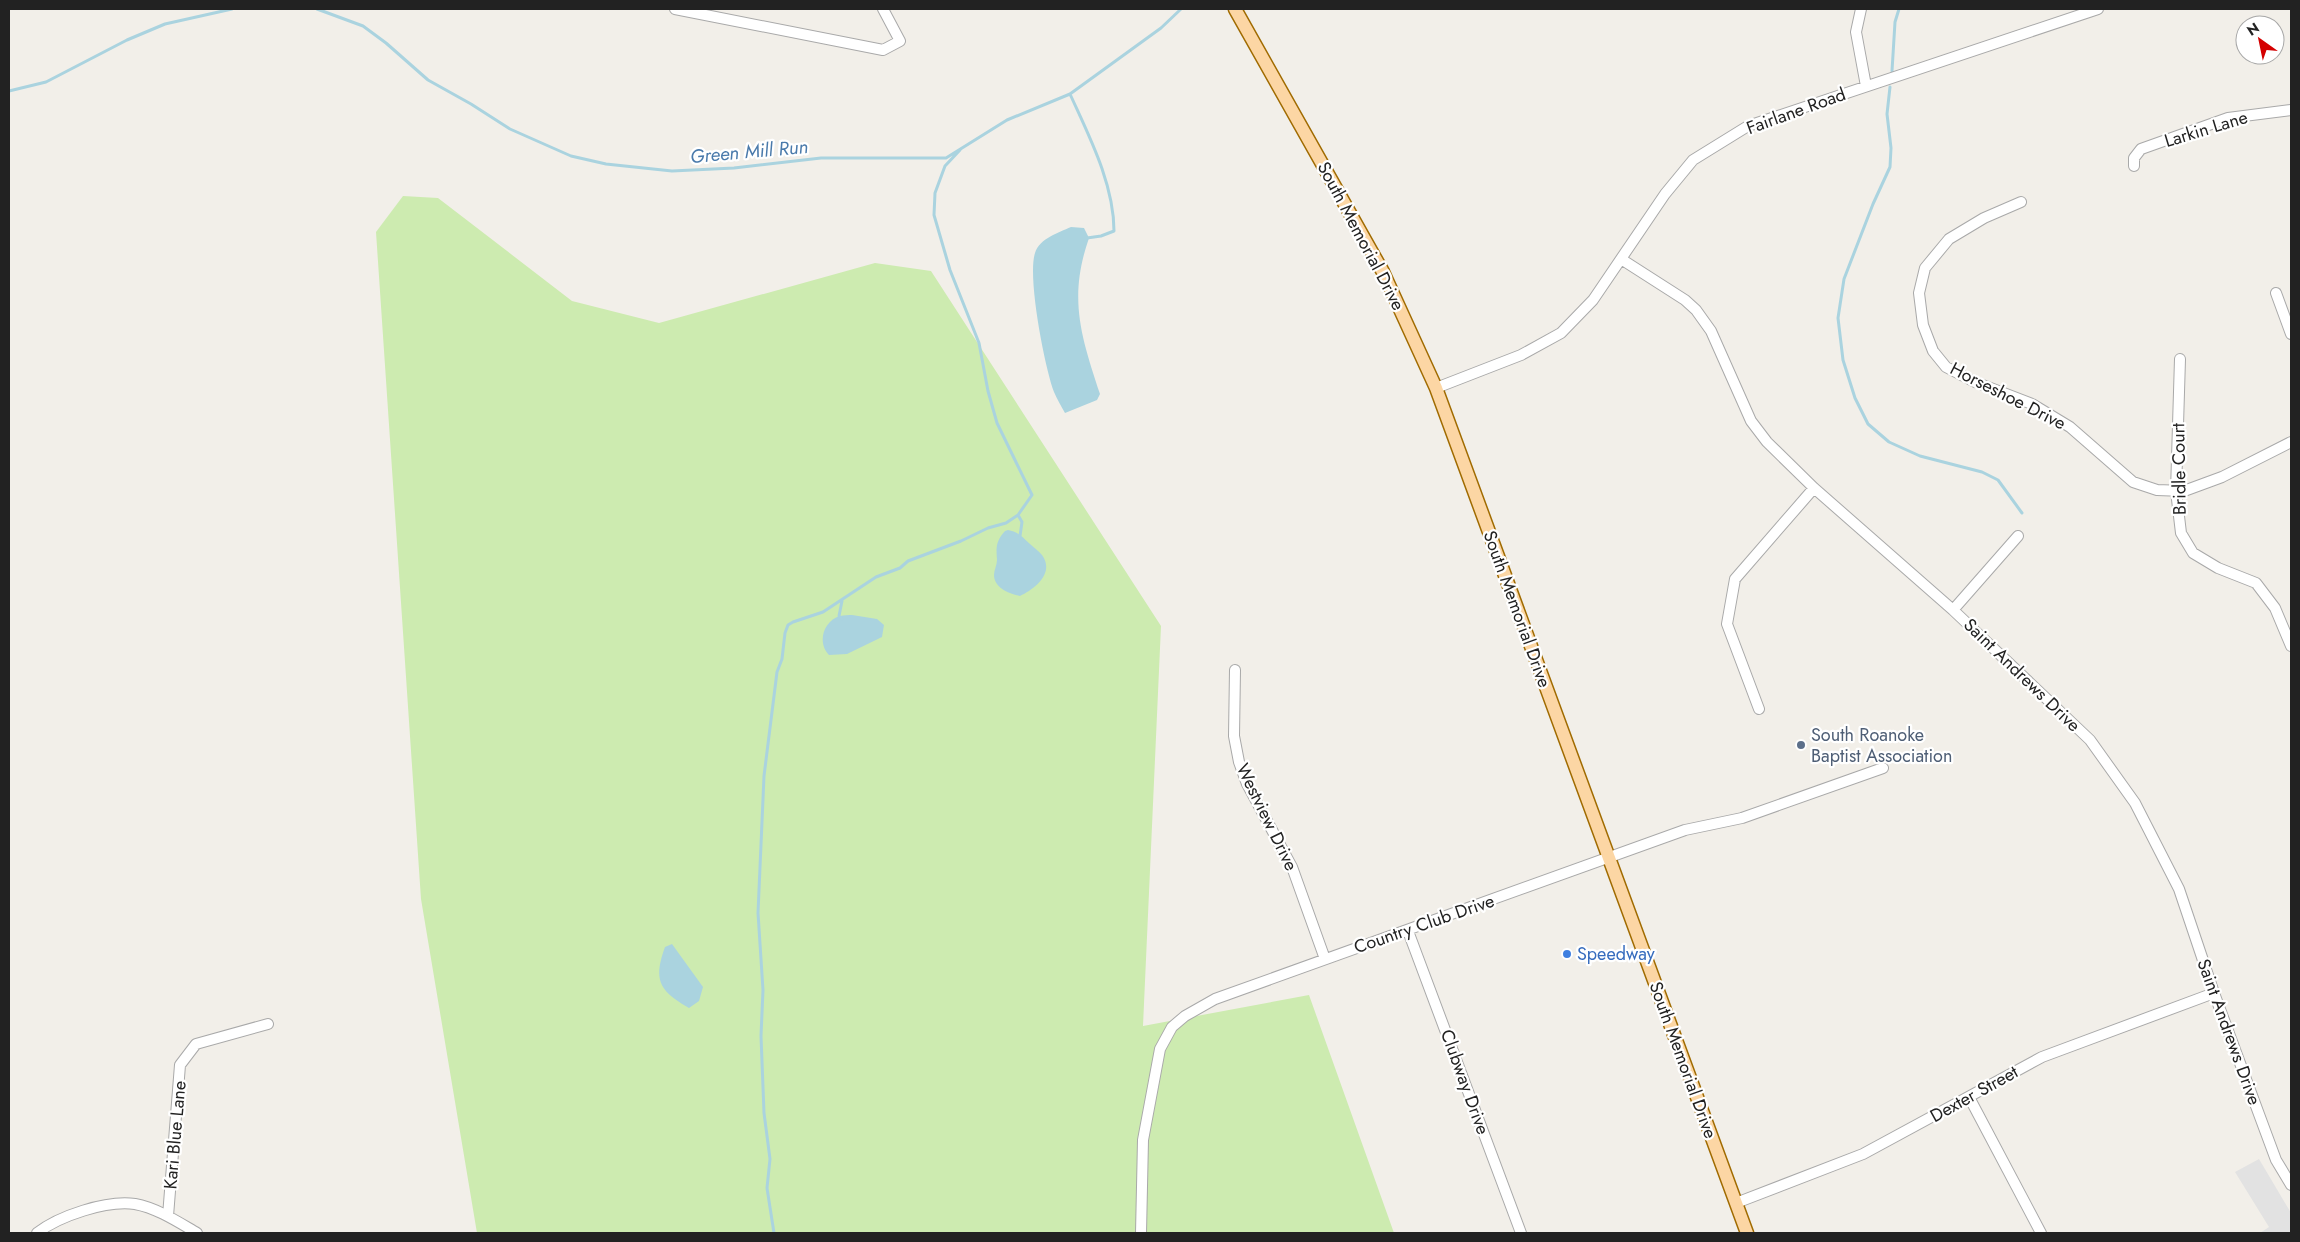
<svg xmlns="http://www.w3.org/2000/svg" width="2300" height="1242" viewBox="0 0 2300 1242" font-family="Jost,sans-serif">
	<style>
		.grass { fill: #cdebb0 }
		.parking { fill: #e2e2e2 }
		.water { fill: #aad3df }
		.lines { fill: none; stroke-linecap: round; stroke-linejoin: round }
		.stream { stroke: #aad3df; stroke-width: 3 }
		.minor-casing { stroke: #a9a9a9; stroke-width: 12 }
		.major-casing { stroke: #a06b00; stroke-width: 15 }
		.minor { stroke: #fff; stroke-width: 10 }
		.major { stroke: #fcd6a4; stroke-width: 12 }
		.service-dot { fill: #5c6f8a; stroke: #fff; stroke-width: 2 }
		.shop-dot { fill: #3f7fe0; stroke: #fff; stroke-width: 2 }
		.labels { text-anchor: middle; stroke-width: 4.5; stroke-linejoin: round; paint-order: stroke }
		.street-label { font-size: 18px; fill: #222; stroke: #fff }
		.service-label { font-size: 18px; fill: #4e5e75; stroke: #fff; text-anchor: start }
		.shop-label { font-size: 18px; fill: #366cbe; stroke: #fff; text-anchor: start }
		.water-label { font-size: 19px; font-style: italic; fill: #4a7aab; stroke: #fff }
	</style>
	<rect width="100%" height="100%" fill="#f2efe9"/>
	<!-- grass -->
	<path class="grass" d="M403,196l35,2 134,103 87,22 216,-60 56,8 230,355 -18,400 166,-31 85,238h-917l-56,-334 -45,-667z"/>
	<!-- parking -->
	<path class="parking" d="M2259,1159l32,54v20h-31l9,-6 -34,-55z"/>
	<!-- water -->
	<path class="water" d="M1071,227l13,1 5,10c-21,60 -8,98 11,156l-3,6 -32,13c-4,-7 -8,-14 -11,-21 -9,-24 -27,-115 -19,-139 5,-15 23,-20 36,-26z
		M1008,530c11,2 14,7 22,14 4,4 9,7 12,11 13,18 -7,34 -22,41 -10,-2 -26,-8 -26,-21 0,-5 3,-10 3,-15 -1,-13 -1,-19 8,-29z
		M852,615l25,4 7,6 -2,12 -35,17 -18,1c-12,-12 -6,-34 11,-39 4,-1 9,-1 12,-1z
		M672,944l31,43 -4,14 -10,7c-30,-17 -36,-28 -24,-61z"/>
	<g class="lines">
		<!-- stream -->
		<path class="stream" d="M317,9l46,17 23,17 42,37 43,24 39,25 61,27 35,8 66,7 62,-3 87,-10h125l61,-38 63,-26 91,-66 20,-19
			M1892,71l3,-49 4,-13
			M1890,87l-3,27 4,34 -1,19 -17,37 -29,75 -6,39 5,42 12,38 13,26 21,18 31,14 62,16 16,8 24,33
			M9,91l37,-9 81,-42 38,-16 67,-15
			M1070,94c19,42 44,90 44,137l-13,5 -14,2
			M1018,515l4,7 -2,14
			M842,619l-3,-3 3,-15
			M774,1233l-7,-45 3,-29 -6,-46 -3,-77 2,-46 -5,-77 6,-137 13,-104 5,-13 3,-26 3,-8 5,-3 30,-10 53,-35 24,-9 8,-7 53,-20 27,-13 18,-5 12,-8 14,-20 -35,-72 -9,-32 -9,-48 -29,-73 -16,-55 1,-22 10,-27 15,-16"/>
		<defs>
			<path id="minor" d="M675,9l208,41 17,-9 -17,-32
				M1861,9l-5,23 10,54
				M2134,166v-8l7,-9 87,-31 63,-8
				M2021,202l-37,16 -35,21 -24,29 -6,25 4,32 10,26 13,16 29,15 57,22 38,23 63,55 24,8 27,1 38,-14 69,-35
				M1621,259l64,41 11,10 15,21 40,90 16,21 47,46 139,122 137,130 45,63 44,86 35,104 62,167 15,25
				M2276,293l15,41
				M2180,359l-4,132 5,42 12,20 25,15 38,15 19,25 16,38
				M1436,388l85,-33 40,-22 32,-33 72,-106 28,-34 55,-34 350,-117
				M1953,610l65,-74
				M1235,670l-1,66 5,26 8,22 45,83 33,92
				M1759,709l-32,-85 8,-45 79,-91
				M1408,931l113,302
				M1969,1097l72,136
				M1736,1203l127,-49 179,-97 172,-64
				M168,1216l12,-151 16,-21 72,-20
				M37,1233c22,-17 69,-33 98,-29 22,4 43,18 62,29
				M1141,1233l2,-93 17,-91 12,-22 13,-11 30,-17 470,-169 57,-12 141,-50"/>
			<path id="major" d="M1235,9l148,263 53,116 311,845"/>
		</defs>
		<!-- minor casing -->
		<use href="#minor" class="minor-casing"/>
		<!-- major casing -->
		<use href="#major" class="major-casing"/>
		<!-- minor -->
		<use href="#minor" class="minor"/>
		<!-- major -->
		<use href="#major" class="major"/>
	</g>
	<!-- markers -->
	<circle class="service-dot" cx="1801" cy="745" r="5"/>
	<circle class="shop-dot" cx="1567" cy="954" r="5"/>
	<g class="labels">
		<!-- street labels -->
		<g class="street-label">
			<text transform="translate(1796 111) rotate(-20)" y="6">Fairlane Road</text>
			<text transform="translate(2206 129) rotate(-17)" y="6">Larkin Lane</text>
			<text transform="translate(1361 236) rotate(62)" y="6">South Memorial Drive</text>
			<text transform="translate(2008 396) rotate(27)" y="6">Horseshoe Drive</text>
			<text transform="translate(2179 469) rotate(-91)" y="6">Bridle Court</text>
			<text transform="translate(1517 609) rotate(70)" y="6">South Memorial Drive</text>
			<text transform="translate(2022 675) rotate(44)" y="6">Saint Andrews Drive</text>
			<text transform="translate(1267 817) rotate(64)" y="6">Westview Drive</text>
			<text transform="translate(1424 924) rotate(-19)" y="6">Country Club Drive</text>
			<text transform="translate(2229 1032) rotate(70)" y="6">Saint Andrews Drive</text>
			<text transform="translate(1683 1060) rotate(70)" y="6">South Memorial Drive</text>
			<text transform="translate(1465 1082) rotate(70)" y="6">Clubway Drive</text>
			<text transform="translate(1974 1094) rotate(-29)" y="6">Dexter Street</text>
			<text transform="translate(175 1135) rotate(-85)" y="6">Kari Blue Lane</text>
		</g>
		<!-- service labels -->
		<g class="service-label">
			<text x="1811" y="741">South Roanoke<tspan x="1811" dy="21">Baptist Association</tspan></text>
		</g>
		<!-- shop labels -->
		<g class="shop-label">
			<text x="1577" y="960">Speedway</text>
		</g>
		<!-- water labels -->
		<g class="water-label">
			<text transform="translate(749 151) rotate(-5)" y="7">Green Mill Run</text>
		</g>
	</g>
	<!-- border -->
	<rect width="2300" height="1242" fill="none" stroke="#222222" stroke-width="20"/>
	<!-- north arrow -->
	<g transform="translate(2260 40) rotate(327)"><circle r="24" fill="#ffffff" stroke="#a7a7a7"/>
	<path d="M0-4L9 19L0 12L-9 19Z" fill="#d40000"/>
	<text y="-8" font-size="14" font-weight="bold" text-anchor="middle" fill="#222222">N</text>
	</g>
</svg>
